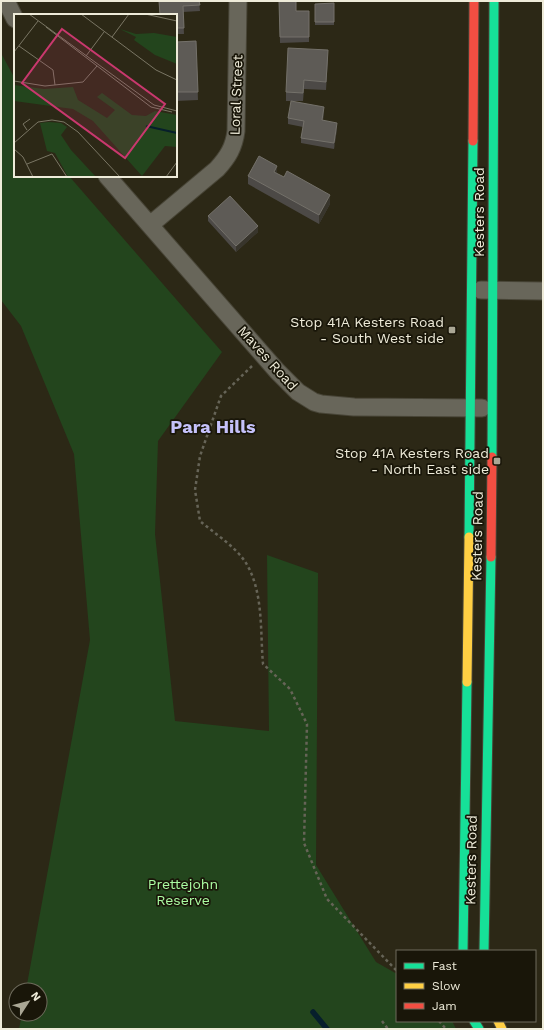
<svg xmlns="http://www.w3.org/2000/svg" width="544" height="1030" viewBox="0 0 544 1030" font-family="'Work Sans',sans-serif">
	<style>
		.green { fill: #23451d }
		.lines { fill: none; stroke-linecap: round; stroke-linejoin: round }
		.stream { stroke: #071f2c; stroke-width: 5.5 }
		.street-casing { stroke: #484537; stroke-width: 19 }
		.fast-casing { stroke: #484537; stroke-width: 11 }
		.slow-casing { stroke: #484537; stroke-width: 11 }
		.jam-casing { stroke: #484537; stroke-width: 11 }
		.path { stroke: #666457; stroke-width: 2.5; stroke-dasharray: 3 3; stroke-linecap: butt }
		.street { stroke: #68665a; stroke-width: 17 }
		.fast { stroke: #16e098; stroke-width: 9 }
		.slow { stroke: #ffcf43; stroke-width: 9 }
		.jam { stroke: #f24e42; stroke-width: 9 }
		.wall { fill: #4c4946 }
		.shaded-wall { fill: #38352c }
		.building { fill: #5e5b56; stroke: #74716a }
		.poi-dot { fill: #aaa795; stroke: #191609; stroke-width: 1.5 }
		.labels { text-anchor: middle; stroke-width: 3.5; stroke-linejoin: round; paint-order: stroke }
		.street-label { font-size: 14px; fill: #eeebd9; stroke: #191609 }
		.poi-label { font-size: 14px; fill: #eeebd9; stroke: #191609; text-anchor: end }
		.park-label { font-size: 14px; fill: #abfca2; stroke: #191609 }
		.district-label { font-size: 18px; font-weight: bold; fill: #c5c1fa; stroke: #191609 }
		.inset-river { fill: none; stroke: #071f2c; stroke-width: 2 }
		.inset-road { fill: none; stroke: #7a7664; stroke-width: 1 }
		.view { fill: #c9386e; fill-opacity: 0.15; stroke: #c9386e; stroke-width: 2 }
		.inset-edge { fill: none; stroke: #eeebd9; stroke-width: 2 }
	</style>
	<rect width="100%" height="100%" fill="#2c2816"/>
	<!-- green -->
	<path class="green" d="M1,53l14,26v97h54l153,176 -64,89 -3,93 20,187 94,10 -2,-176 51,18 -2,292 60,97 21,12v47h55l4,8h-437l3,-15h18v-24h-14l64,-350 -16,-186 -53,-128 -20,-26z"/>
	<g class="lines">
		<!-- stream -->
		<path class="stream" d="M313,1012l14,17"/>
		<defs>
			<path id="street" d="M6,1l9,18
				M107,176l170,195 21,21 16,10 7,2 33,3 128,1
				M150,225l67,-56c11,-12 17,-22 19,-38l2,-130
				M481,290l62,1"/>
			<path id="fast" d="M492,457l2,-456
				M469,537l4,-396
				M463,951l4,-269
				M484,951l7,-394
				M474,1021l5,8"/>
			<path id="slow" d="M467,682l2,-145
				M498,1021l4,8"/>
			<path id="jam" d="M473,141l1,-140
				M491,557l1,-100"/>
		</defs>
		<!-- street casing -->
		<use href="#street" class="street-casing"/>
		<!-- fast casing -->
		<use href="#fast" class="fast-casing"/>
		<!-- slow casing -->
		<use href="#slow" class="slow-casing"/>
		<!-- jam casing -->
		<use href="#jam" class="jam-casing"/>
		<!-- path -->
		<path class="path" d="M252,366l-31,30 -21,60 -5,34 5,31c14,12 33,24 44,39 20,29 16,71 19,104l27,25 17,35 -3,119 23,56 70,72
			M382,1021l6,8
			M439,1021l7,8"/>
		<!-- street -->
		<use href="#street" class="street"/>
		<!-- fast -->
		<use href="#fast" class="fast"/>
		<!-- slow -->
		<use href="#slow" class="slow"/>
		<!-- jam -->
		<use href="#jam" class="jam"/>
	</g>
	<!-- wall -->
	<path class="wall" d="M159,1h40l1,10 -17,1 1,22h-8v-19h-16z
		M279,1l17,10h13v31l-29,1z
		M334,3v22h-19v-21z
		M196,41l2,59 -22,1v-59z
		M328,58l-2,32 -22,-1 -1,12h-17v-9z
		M324,113l-1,7 14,9 -3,20 -33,-6v-5l2,-11 -15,-3v-6z
		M277,174l53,30 -11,20 -71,-40v-8z
		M208,216l50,16 -22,20 -28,-31z"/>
	<!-- shaded-wall -->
	<path class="shaded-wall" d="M324,107v6l-2,13v-6z
		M337,123v6l-3,20v-6z
		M277,166v8l-3,-2z
		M330,195v9l-11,20v-9z
		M258,226v6l-22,20v-6z"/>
	<!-- building -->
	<path class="building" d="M159,1h40l1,4 -17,1 1,22h-8v-13h-16z
		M279,1h17v10h13v26h-29z
		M334,3v19h-19v-18z
		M196,41l2,51h-22v-50z
		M288,48l40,2 -2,32 -22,-2 -1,13 -17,-1z
		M291,101l33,6 -2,13 15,3 -3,20 -33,-5 3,-17 -16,-3z
		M259,156l18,10 -3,6 10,5 3,-6 43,24 -11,20 -71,-39z
		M230,196l28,30 -22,20 -28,-30z"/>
	<!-- markers -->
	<g class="poi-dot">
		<rect x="448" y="326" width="8" height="8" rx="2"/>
		<rect x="493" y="457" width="8" height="8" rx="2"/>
	</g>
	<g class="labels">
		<!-- street labels -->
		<g class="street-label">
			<text transform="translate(236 95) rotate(-88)" y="5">Loral Street</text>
			<text transform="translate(479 212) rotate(-90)" y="5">Kesters Road</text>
			<text transform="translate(268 358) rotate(48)" y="5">Maves Road</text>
			<text transform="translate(477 536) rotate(-89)" y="5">Kesters Road</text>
			<text transform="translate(471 860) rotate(-89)" y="5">Kesters Road</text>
		</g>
		<!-- poi labels -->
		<g class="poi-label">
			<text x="444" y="327">Stop 41A Kesters Road<tspan x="444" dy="16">- South West side</tspan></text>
			<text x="489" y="458">Stop 41A Kesters Road<tspan x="489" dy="16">- North East side</tspan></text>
		</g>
		<!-- park labels -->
		<g class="park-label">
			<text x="183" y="889">Prettejohn<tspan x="183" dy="16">Reserve</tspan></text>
		</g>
		<!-- district labels -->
		<g class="district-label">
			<text x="213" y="433">Para Hills</text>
		</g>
	</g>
	<!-- overview -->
	<g transform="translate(14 14)">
		<rect width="163" height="163" fill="#2c2816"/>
		<path d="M106,15l16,5 18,-1 23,4v27l-22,-9 -21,-15 2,-3zM0,71l30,4 29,-2 5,13 29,18 8,-8 -18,-13 5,-4 30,22 14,1 9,-5 22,4v32l-12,-1 -23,30 -49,-55 -20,-12 -59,-8zM35,108l12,1 6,4 -6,8 10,15 25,27h-28l-13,-24 -8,-2 -7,-28z" fill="#23451d"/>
		<path class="inset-river" d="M132,112l31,7"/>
		<path class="inset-road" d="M15,0l125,91 23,6M67,0l75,56 21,10M131,0l32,7M32,13l105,80 21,5M98,23l17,-23M5,32l34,24 2,15M0,38l24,-31M72,42l18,-24M0,67l31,5 38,-4 14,-16M13,116l-4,-6 7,-5M0,129l24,-21 14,-2 12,2 14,10 42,45M0,135l9,8 10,20M13,150l25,-10 15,23M152,163l11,-15"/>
		<path class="view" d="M48,15l103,75 -40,54 -103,-75z"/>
		<rect width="163" height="163" class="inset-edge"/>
	</g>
	<!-- border -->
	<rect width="544" height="1030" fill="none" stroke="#eeebd9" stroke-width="4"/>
	<!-- legend -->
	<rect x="396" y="950" width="140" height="72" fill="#191609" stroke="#6e6b5c"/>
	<rect x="404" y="963" width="20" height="6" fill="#16e098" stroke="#6e6b5c"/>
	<text x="432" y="970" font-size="12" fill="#eeebd9">Fast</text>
	<rect x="404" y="983" width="20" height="6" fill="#ffcf43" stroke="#6e6b5c"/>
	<text x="432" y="990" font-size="12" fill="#eeebd9">Slow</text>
	<rect x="404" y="1003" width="20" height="6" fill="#f24e42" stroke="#6e6b5c"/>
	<text x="432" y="1010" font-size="12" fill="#eeebd9">Jam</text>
	<!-- north arrow -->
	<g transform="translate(28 1002) rotate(54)"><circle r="19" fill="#191609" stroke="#6e6b5c"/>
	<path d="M0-3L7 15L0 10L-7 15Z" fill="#aaa795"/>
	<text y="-6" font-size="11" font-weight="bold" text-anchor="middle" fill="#eeebd9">N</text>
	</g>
</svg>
